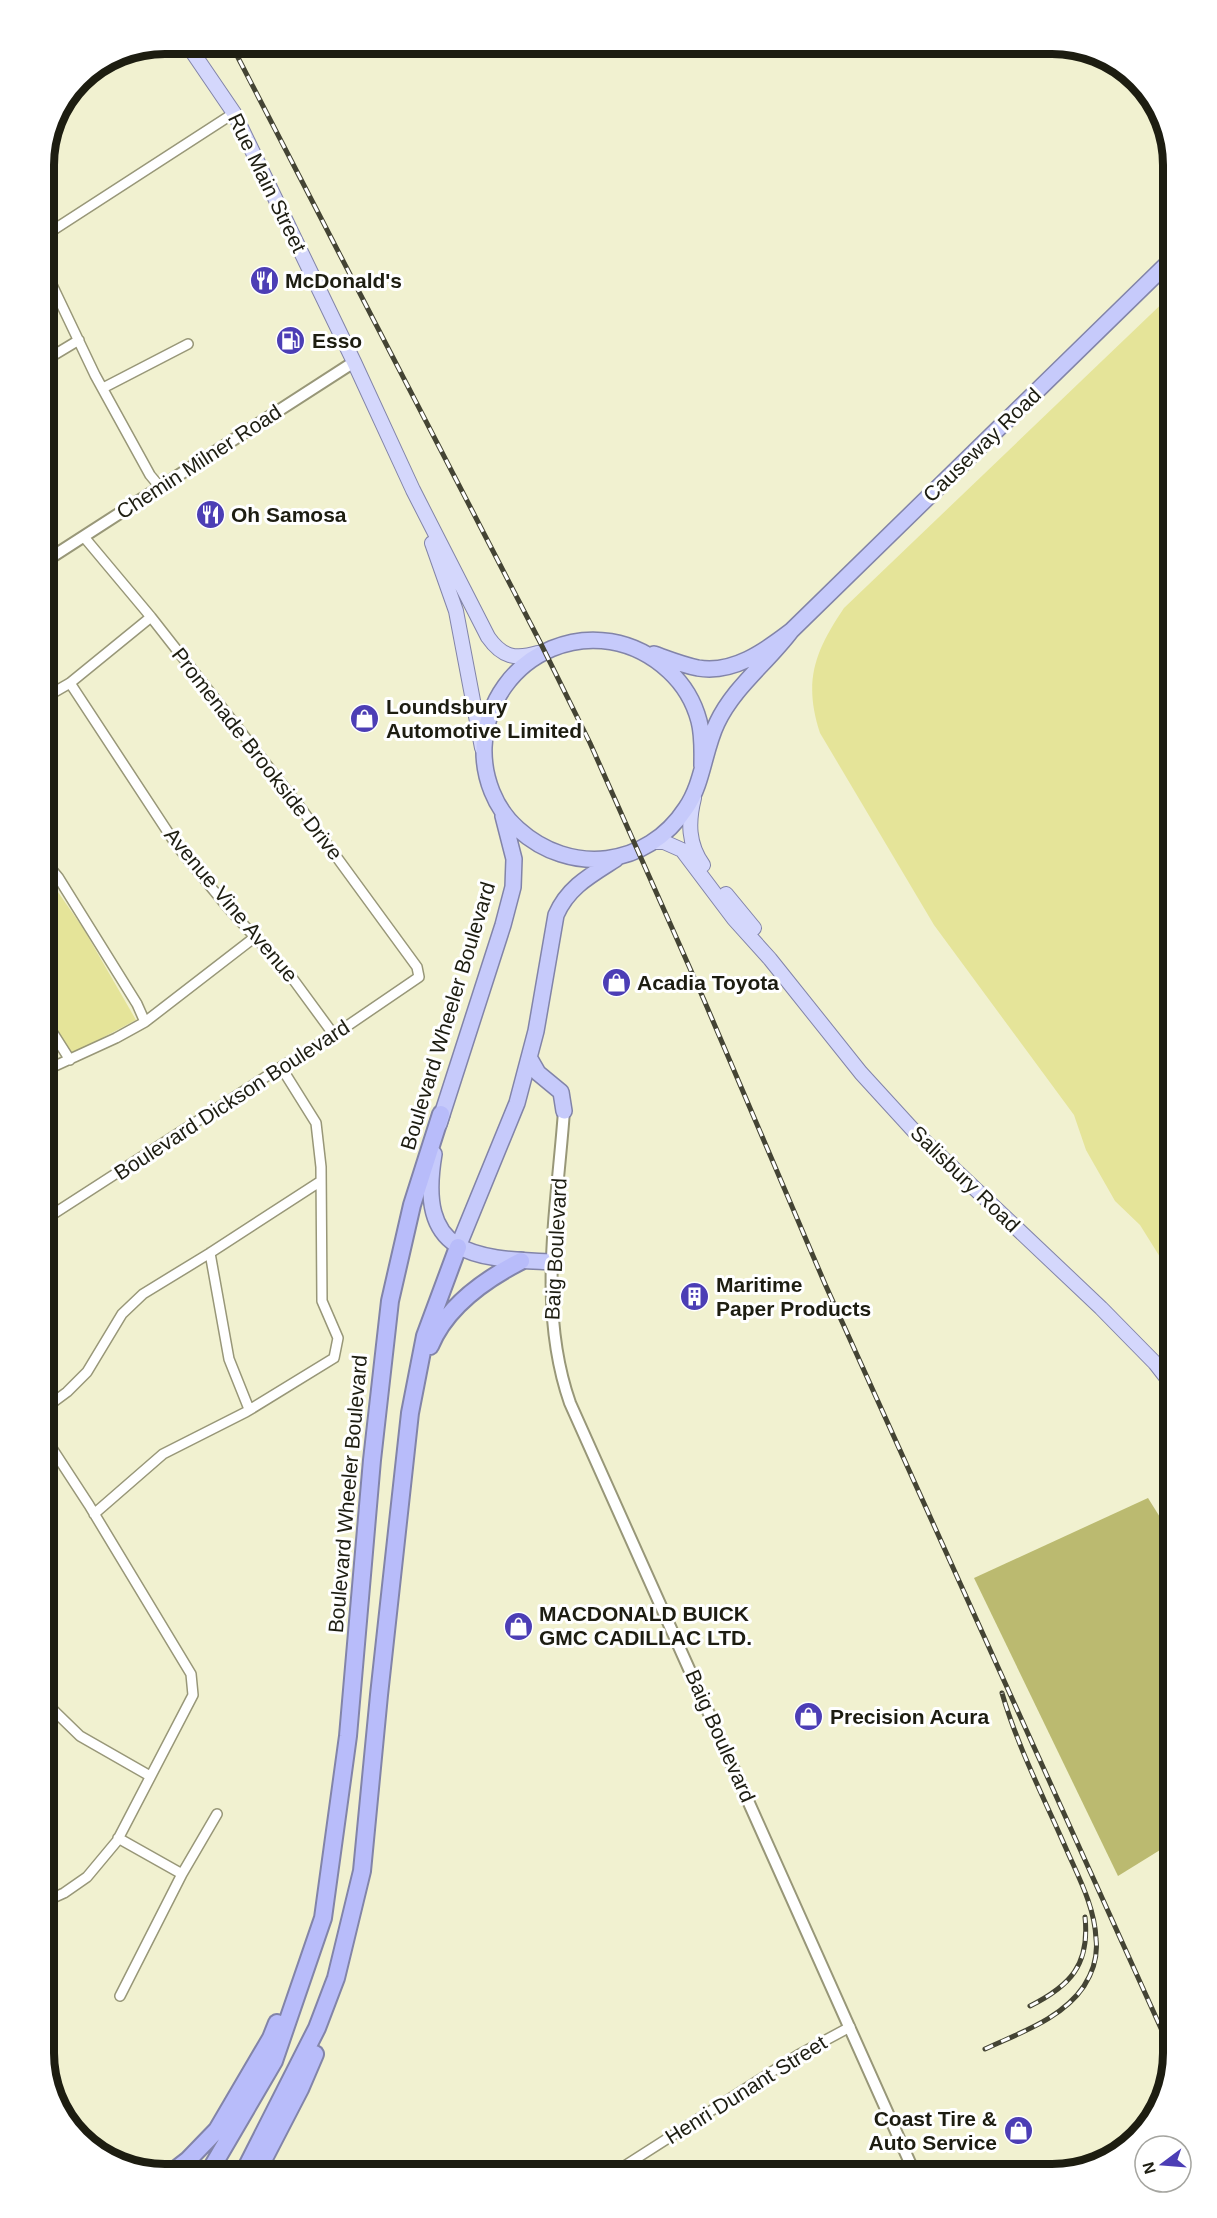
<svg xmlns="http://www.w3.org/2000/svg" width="1217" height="2218" viewBox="0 0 1217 2218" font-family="Arial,sans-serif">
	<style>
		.green { fill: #e5e499 }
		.forest { fill: #bbba70 }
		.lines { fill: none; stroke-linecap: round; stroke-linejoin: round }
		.minor-casing { stroke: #989778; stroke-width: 12 }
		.tertiary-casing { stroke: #989778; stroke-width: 14 }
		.primary-casing { stroke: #8284a8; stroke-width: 16 }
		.trunk-casing { stroke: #8284a8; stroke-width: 18 }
		.motorway-casing { stroke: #8284a8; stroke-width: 20 }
		.minor { stroke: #fff; stroke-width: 9 }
		.tertiary { stroke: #fff; stroke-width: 10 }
		.primary { stroke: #d4d7fc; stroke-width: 14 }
		.trunk { stroke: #c6cafb; stroke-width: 15 }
		.motorway { stroke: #b8bcfa; stroke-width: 16 }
		.rail-casing { stroke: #444434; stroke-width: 5 }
		.rail { stroke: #fff; stroke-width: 3; stroke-dasharray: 9; stroke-linecap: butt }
		.labels { text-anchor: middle; stroke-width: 6; stroke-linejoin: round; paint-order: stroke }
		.street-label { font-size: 21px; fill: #1d1d11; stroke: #fff }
		.poi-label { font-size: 21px; font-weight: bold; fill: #1d1d11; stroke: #fff; text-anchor: start }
		.rim { fill: none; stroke: #1d1d11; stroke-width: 8 }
	</style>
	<rect width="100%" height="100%" fill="#f1f1d0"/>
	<!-- green -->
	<path class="green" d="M1173,293v991l-13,-27 -20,-32 -25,-24 -29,-51 -12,-35 -140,-190 -114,-192c-17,-52 -5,-82 24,-125z
		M44,872l39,56 53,92 -68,36 -24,-37z"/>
	<!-- forest -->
	<path class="forest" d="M1148,1498l25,40v304l-55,34 -144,-298z"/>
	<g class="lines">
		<defs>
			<path id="minor" d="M44,236l190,-123
				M44,268l51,107 55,100 10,12
				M44,361l35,-21
				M103,388l85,-44
				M70,683l107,163 52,63 61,66 44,60
				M44,698l26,-15 81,-66
				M44,860l14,17 79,127 8,18
				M44,1019l26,41
				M44,1071l72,-33 29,-16 110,-85
				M44,1220l237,-153 53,-32 85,-58 -2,-10 -114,-156 -152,-194 -67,-80
				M210,1253l19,106 20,50
				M44,1409l23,-17 20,-20 35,-58 21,-20 67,-41 111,-72
				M94,1514l69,-60 83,-42 88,-54 4,-20 -16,-37 -1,-134 -5,-44 -35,-56
				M44,1701l36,35 70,40
				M118,1838l64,36
				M44,1902l20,-9 23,-16 30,-36 76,-146 -2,-21 -102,-169 -45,-69
				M120,1996l62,-122 35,-60
				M612,2174l186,-119 52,-28"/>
			<path id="tertiary" d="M44,562l310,-200
				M564,1111c-7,98 -27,198 6,292l345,771"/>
			<path id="primary" d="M187,44l47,69 120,249 59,128 75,147c14,20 27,23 50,16
				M432,543l24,68 26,137
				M694,798c-6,24 -6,46 9,67
				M654,842h10l18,8 52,69 36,40 91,114 53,58 187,177 54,55 18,23
				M726,894l28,34"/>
			<path id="trunk" d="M654,654c14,5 29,11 44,14 35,6 67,-17 93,-37l382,-373
				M702,766c0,-15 1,-30 -3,-45 -5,-19 -16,-37 -30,-50 -71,-66 -180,-19 -185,76 -1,30 11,62 34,82 52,47 129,39 168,-21 17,-25 18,-58 31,-85 17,-36 50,-60 74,-92
				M530,1059l8,14 23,19 3,19
				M439,1124l64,-199 10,-38 1,-28 -11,-43
				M434,1154c-17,100 36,105 118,108
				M458,1247l59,-144 19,-72 20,-116c12,-28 35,-40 60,-56"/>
			<path id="motorway" d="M430,1346c16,-39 54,-66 91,-85
				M170,2174l18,-14 29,-30 54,-92 6,-15
				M208,2174l66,-113 49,-143 25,-182 24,-276 18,-159 22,-96 29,-91
				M243,2174l74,-146 19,-50 26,-107 17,-176 31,-282 15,-77 33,-89
				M256,2174l44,-85 15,-35"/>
		</defs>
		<!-- minor casing -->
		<use href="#minor" class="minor-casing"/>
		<!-- tertiary casing -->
		<use href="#tertiary" class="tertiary-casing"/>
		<!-- primary casing -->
		<use href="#primary" class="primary-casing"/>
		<!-- trunk casing -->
		<use href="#trunk" class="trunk-casing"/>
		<!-- motorway casing -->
		<use href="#motorway" class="motorway-casing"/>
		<!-- minor -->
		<use href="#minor" class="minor"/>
		<!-- tertiary -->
		<use href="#tertiary" class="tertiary"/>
		<!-- primary -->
		<use href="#primary" class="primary"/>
		<!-- trunk -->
		<use href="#trunk" class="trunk"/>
		<!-- motorway -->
		<use href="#motorway" class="motorway"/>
		<defs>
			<path id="rail" d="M231,44l309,598 50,101 114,257 121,284 348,771
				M1030,2006c40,-20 60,-41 55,-89
				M985,2049c34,-16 77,-30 99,-63 9,-14 14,-30 12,-47 -1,-30 -16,-59 -28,-86 -23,-53 -50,-105 -66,-160"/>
		</defs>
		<!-- rail casing -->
		<use href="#rail" class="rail-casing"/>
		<!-- rail -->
		<use href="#rail" class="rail"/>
	</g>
	<!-- icons -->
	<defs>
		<symbol id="restaurant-disc" viewBox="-11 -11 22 22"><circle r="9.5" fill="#4c3eb5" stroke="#fff"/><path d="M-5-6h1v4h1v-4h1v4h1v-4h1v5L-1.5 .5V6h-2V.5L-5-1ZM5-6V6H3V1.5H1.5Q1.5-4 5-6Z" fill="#fff"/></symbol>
		<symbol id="fuel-disc" viewBox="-11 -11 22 22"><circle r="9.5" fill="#4c3eb5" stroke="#fff"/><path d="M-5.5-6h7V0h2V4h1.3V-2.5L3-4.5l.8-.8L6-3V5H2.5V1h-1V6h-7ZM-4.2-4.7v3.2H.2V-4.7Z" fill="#fff"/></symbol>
		<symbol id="shop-disc" viewBox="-11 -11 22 22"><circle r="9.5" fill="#4c3eb5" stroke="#fff"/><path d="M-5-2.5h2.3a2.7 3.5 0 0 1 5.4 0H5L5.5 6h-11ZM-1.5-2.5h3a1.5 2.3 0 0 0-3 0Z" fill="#fff"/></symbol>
		<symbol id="building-disc" viewBox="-11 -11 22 22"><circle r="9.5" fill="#4c3eb5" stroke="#fff"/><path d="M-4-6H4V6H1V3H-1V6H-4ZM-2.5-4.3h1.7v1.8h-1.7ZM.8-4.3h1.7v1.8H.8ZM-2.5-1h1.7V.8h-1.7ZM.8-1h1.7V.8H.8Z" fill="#fff"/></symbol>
	</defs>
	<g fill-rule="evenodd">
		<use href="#restaurant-disc" x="248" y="264" width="33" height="33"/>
		<use href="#fuel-disc" x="274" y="324" width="33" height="33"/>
		<use href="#restaurant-disc" x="194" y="498" width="33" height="33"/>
		<use href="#shop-disc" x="348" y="702" width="33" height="33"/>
		<use href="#shop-disc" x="600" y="966" width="33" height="33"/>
		<use href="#building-disc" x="678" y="1280" width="33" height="33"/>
		<use href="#shop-disc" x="502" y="1610" width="33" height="33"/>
		<use href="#shop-disc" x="792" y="1700" width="33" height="33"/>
		<use href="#shop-disc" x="1002" y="2114" width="33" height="33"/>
	</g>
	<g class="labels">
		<!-- street labels -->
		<g class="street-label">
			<text transform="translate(267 183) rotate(64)" y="7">Rue Main Street</text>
			<text transform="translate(982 445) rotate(-44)" y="7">Causeway Road</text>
			<text transform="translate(199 462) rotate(-33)" y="7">Chemin Milner Road</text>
			<text transform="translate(257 754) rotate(52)" y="7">Promenade Brookside Drive</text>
			<text transform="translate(231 905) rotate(50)" y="7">Avenue Vine Avenue</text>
			<text transform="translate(448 1016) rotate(-73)" y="7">Boulevard Wheeler Boulevard</text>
			<text transform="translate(232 1100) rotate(-33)" y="7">Boulevard Dickson Boulevard</text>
			<text transform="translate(965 1179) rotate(44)" y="7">Salisbury Road</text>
			<text transform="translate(556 1249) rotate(-87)" y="7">Baig Boulevard</text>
			<text transform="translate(348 1494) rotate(-85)" y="7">Boulevard Wheeler Boulevard</text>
			<text transform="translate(720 1736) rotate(66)" y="7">Baig Boulevard</text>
			<text transform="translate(746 2090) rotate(-32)" y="7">Henri Dunant Street</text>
		</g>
		<!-- poi labels -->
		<g class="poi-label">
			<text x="285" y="288">McDonald's</text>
			<text x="312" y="348">Esso</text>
			<text x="231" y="522">Oh Samosa</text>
			<text x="386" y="714">Loundsbury<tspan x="386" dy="24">Automotive Limited</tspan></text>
			<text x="637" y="990">Acadia Toyota</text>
			<text x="716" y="1292">Maritime<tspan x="716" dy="24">Paper Products</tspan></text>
			<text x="539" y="1621">MACDONALD BUICK<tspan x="539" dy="24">GMC CADILLAC LTD.</tspan></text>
			<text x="830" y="1724">Precision Acura</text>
			<text x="997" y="2126" text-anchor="end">Coast Tire &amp;<tspan x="997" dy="24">Auto Service</tspan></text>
		</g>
	</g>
	<!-- crop -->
	<path d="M0 0H1217V2218H0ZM165 54H1052A111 111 0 0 1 1163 165V2053A111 111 0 0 1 1052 2164H165A111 111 0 0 1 54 2053V165A111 111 0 0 1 165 54Z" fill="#fff" fill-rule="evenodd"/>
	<path class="rim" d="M165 54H1052A111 111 0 0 1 1163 165V2053A111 111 0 0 1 1052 2164H165A111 111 0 0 1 54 2053V165A111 111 0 0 1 165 54Z"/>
	<!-- north arrow -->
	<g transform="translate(1163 2164) rotate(254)"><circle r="28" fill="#ffffff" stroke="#a5a5a0" stroke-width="1.5"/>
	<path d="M0-4.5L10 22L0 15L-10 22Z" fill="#4c3eb5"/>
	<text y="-9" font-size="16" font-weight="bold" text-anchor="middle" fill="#1d1d11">N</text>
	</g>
</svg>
